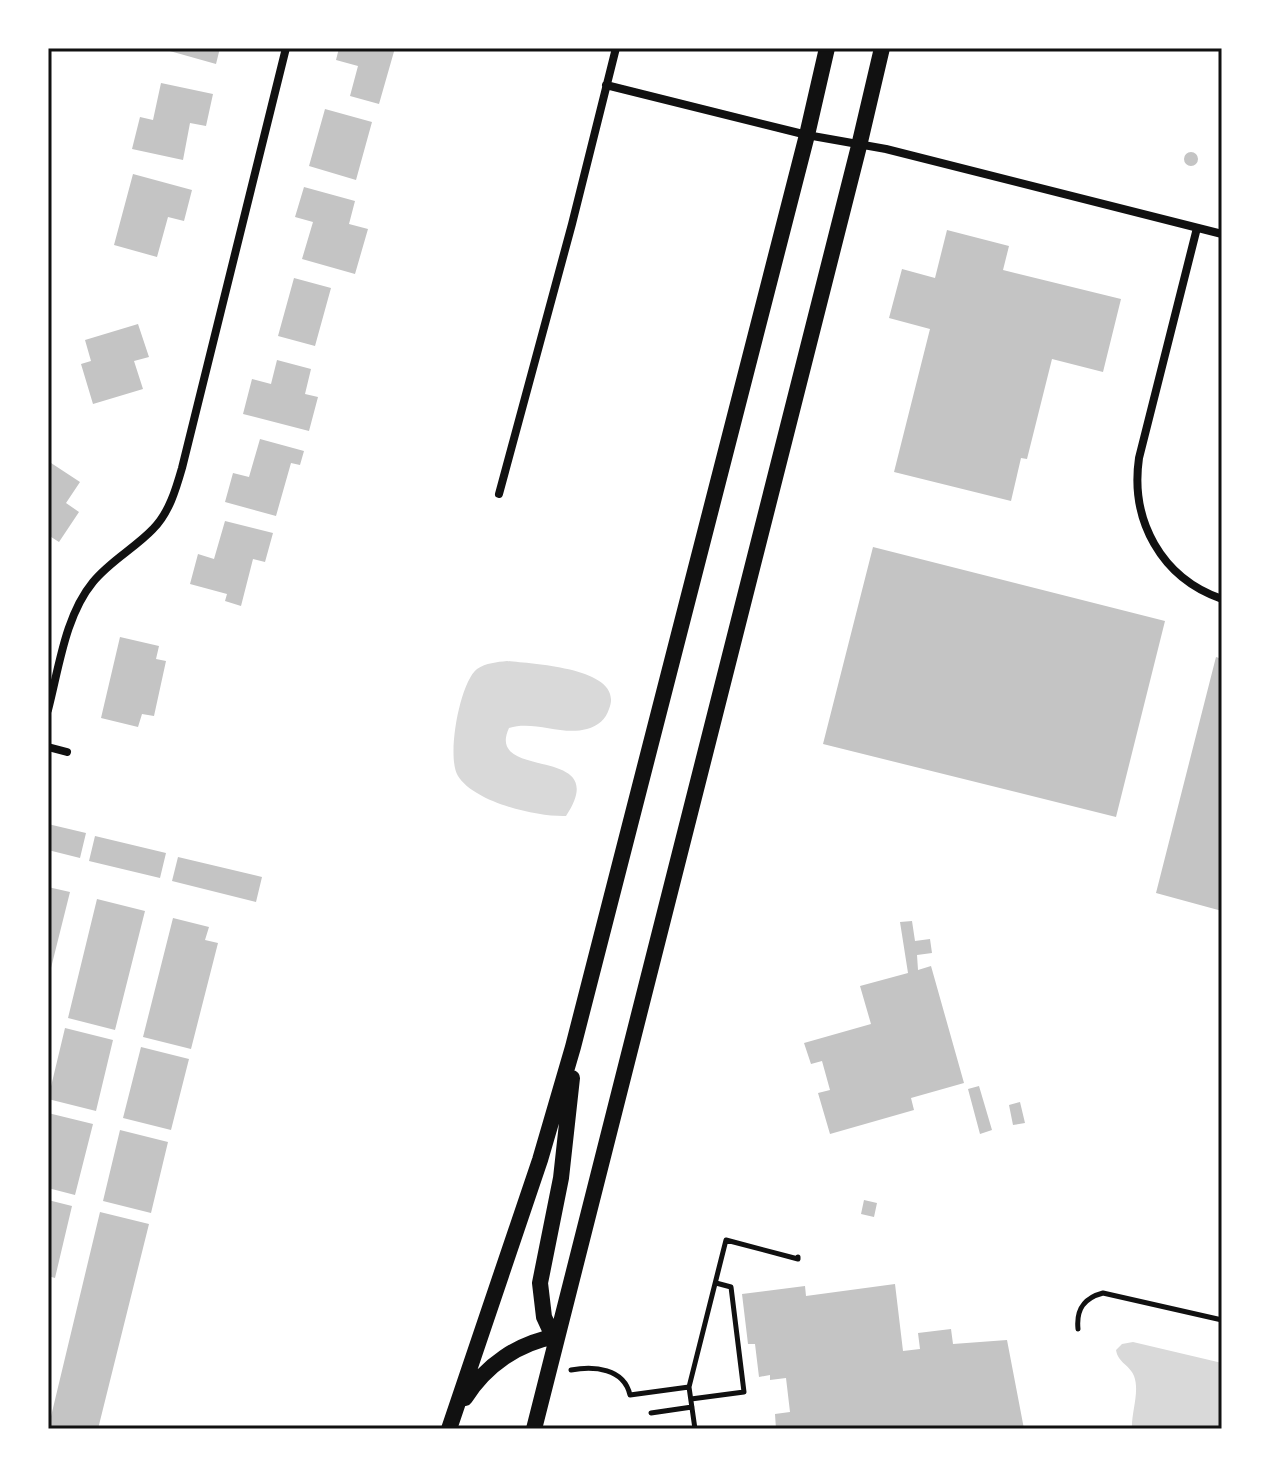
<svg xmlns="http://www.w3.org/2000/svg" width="1270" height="1477" viewBox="0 0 1270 1477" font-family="Arial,sans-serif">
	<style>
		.water { fill: #d9d9d9 }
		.building { fill: #c4c4c4 }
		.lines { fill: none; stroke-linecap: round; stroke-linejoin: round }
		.path { stroke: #111; stroke-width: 5 }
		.minor { stroke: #111; stroke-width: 8 }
		.secondary { stroke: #111; stroke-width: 16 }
		.neatline { fill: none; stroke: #111; stroke-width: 3 }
	</style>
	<rect width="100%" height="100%" fill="#fff"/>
	<!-- water -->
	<path class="water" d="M507,661c26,3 119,7 102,48 -3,10 -11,17 -22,20 -26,7 -53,-9 -78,-1 -25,54 105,15 57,88 -30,1 -92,-14 -108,-40 -12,-19 2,-94 19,-107 9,-6 20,-7 30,-8z
		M1133,1342l89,21v66h-90c-1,-16 8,-37 2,-53 -4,-11 -16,-13 -18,-26l6,-6z"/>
	<!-- building -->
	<path class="building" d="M159,48h61l-4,16z
		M339,48h56l-16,56 -29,-8 8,-30 -22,-6z
		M161,83l52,11 -7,32 -16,-3 -7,37 -51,-11 8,-32 13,3z
		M325,109l47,13 -16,58 -47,-14z
		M1184 159a7 7 0 1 1 14 0a7 7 0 1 1-14 0Z
		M133,174l59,16 -8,31 -16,-4 -11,40 -43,-12z
		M304,187l51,14 -6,23 19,5 -13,45 -53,-15 11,-37 -18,-5z
		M947,230l62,16 -6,24 118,29 -18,73 -51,-13 -25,100 -6,-1 -10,43 -117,-29 36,-143 -41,-11 13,-49 33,9z
		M294,278l37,10 -16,58 -37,-10z
		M138,324l11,33 -15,4 9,28 -50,15 -12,-40 10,-3 -6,-21z
		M277,360l34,9 -6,25 13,3 -9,34 -66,-17 9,-35 19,5z
		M260,439l44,12 -4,14 -9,-2 -15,53 -51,-14 8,-29 16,4z
		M48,461l32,21 -14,21 13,9 -20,30 -11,-7z
		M225,521l48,12 -8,29 -12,-3 -12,47 -16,-5 2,-7 -37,-10 8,-30 16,5z
		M873,547l292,74 -49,196 -293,-73z
		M120,637l39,9 -3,13 10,2 -12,55 -12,-2 -4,13 -37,-9z
		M1216,657l6,2v252l-66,-18z
		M48,824l38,9 -6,25 -32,-8z
		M95,836l71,17 -6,25 -71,-17z
		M178,857l84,20 -6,25 -84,-21z
		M48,887l22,5 -21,84h-1z
		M97,899l48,12 -30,119 -47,-12z
		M173,918l36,9 -4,13 13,3 -27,106 -48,-12z
		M912,921l3,20 15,-2 2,14 -15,2 1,15 13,-4 33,117 -53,15 3,12 -84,24 -12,-41 12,-3 -8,-29 -11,3 -7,-21 67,-19 -11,-38 48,-13 -8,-51z
		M65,1028l48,12 -17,71 -48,-12z
		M141,1047l48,12 -18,71 -48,-12z
		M979,1086l13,44 -12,4 -12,-45z
		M1020,1102l5,21 -12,2 -4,-20z
		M48,1113l45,11 -18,71 -27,-7z
		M120,1130l48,12 -17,71 -48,-12z
		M48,1200l24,6 -17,72 -7,-2z
		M864,1200l13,3 -3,14 -13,-3z
		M100,1212l49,12 -51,205h-50z
		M895,1284l8,67 17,-2 -2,-16 33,-4 2,15 54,-4 17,89h-248l-1,-15 15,-2 -4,-34 -16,2v-5l-11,2 -4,-33h-7l-6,-50 63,-8 1,10z"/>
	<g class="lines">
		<!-- path -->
		<path class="path" d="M1078,1329c-2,-20 6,-31 25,-36l119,27
			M571,1370c23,-4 53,-2 59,25l59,-8
			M691,1399l53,-7 -13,-105 -15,-4
			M651,1413l41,-6
			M695,1429l-6,-42 37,-147 72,19v-2"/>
		<!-- minor -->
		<path class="minor" d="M606,85l201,50 79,14 336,85
			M1197,228l-58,230c-9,62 22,120 83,141
			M499,494l73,-270 44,-176
			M48,710c11,-42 17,-94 45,-128 17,-21 42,-34 60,-53 16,-16 23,-40 29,-61l104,-420
			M48,747l19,5"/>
		<!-- secondary -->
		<path class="secondary" d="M557,1336l-7,-6 -6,-13 -4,-34 21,-105 11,-100
			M465,1398c21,-33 53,-55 92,-62
			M449,1429l91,-269 33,-113 234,-912 20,-87
			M534,1429l325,-1283 23,-98"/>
	</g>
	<!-- border -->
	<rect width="1270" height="1477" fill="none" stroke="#ffffff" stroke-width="100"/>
	<rect x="50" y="50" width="1170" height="1377" class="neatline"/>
</svg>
